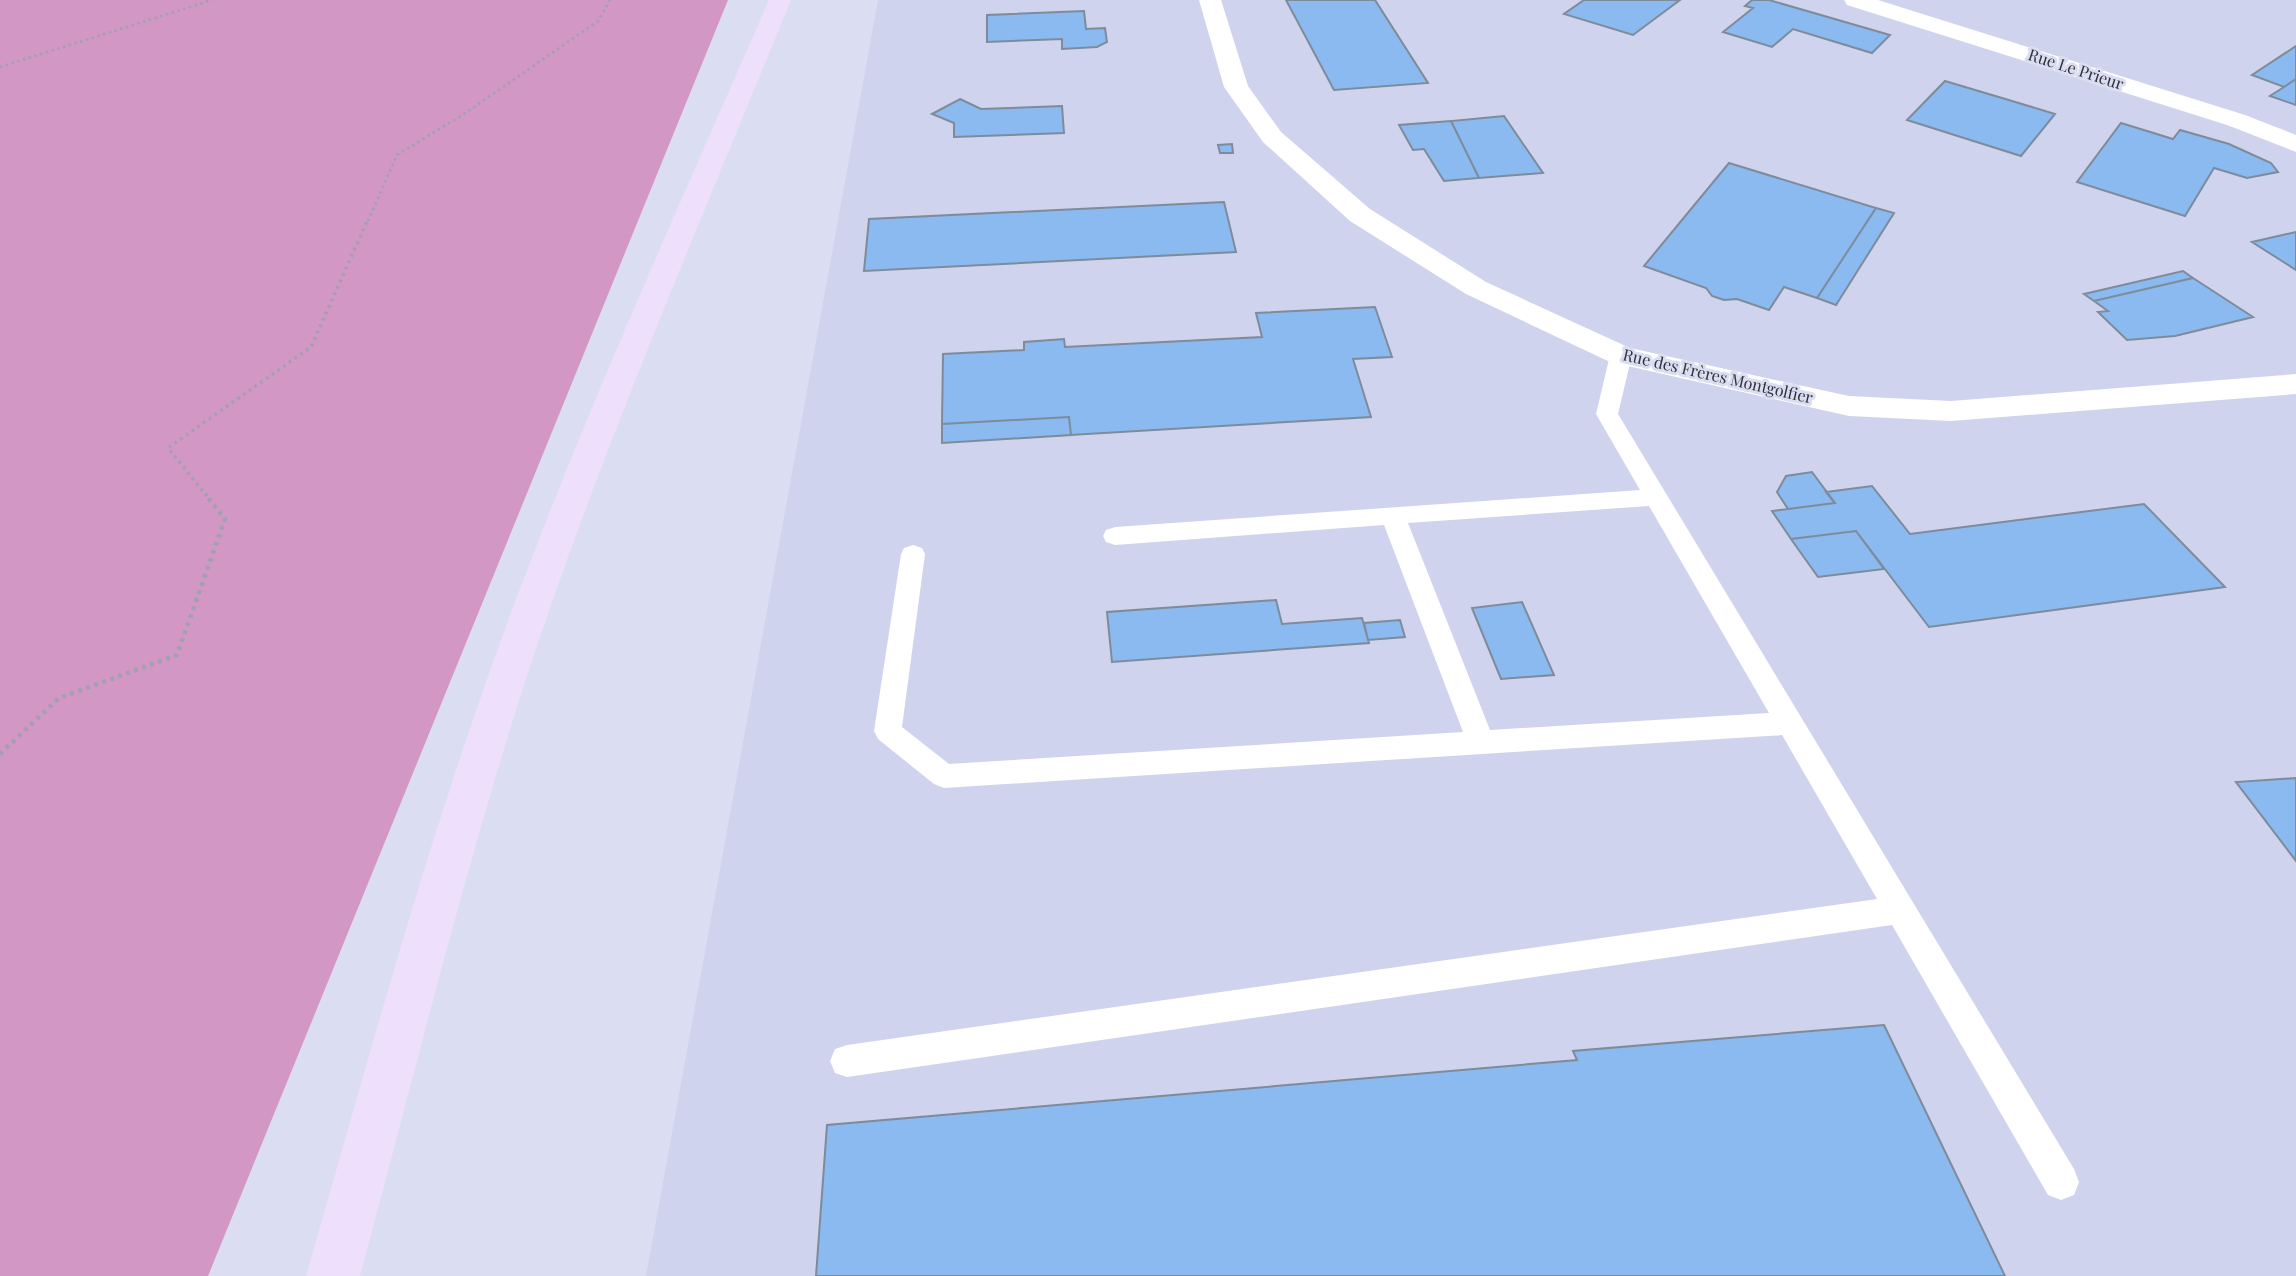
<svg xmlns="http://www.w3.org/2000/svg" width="2296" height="1276" viewBox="0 0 2296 1276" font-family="'Playfair Display',serif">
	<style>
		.built { fill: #cfd3ee }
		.forest { fill: #d297c5 }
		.building { fill: #8abaef; stroke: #7e8b9b; stroke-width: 2 }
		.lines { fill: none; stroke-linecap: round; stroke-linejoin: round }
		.path-far2 { stroke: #9ea1b0; stroke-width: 2.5; stroke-dasharray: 2.5 3.5; stroke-linecap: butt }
		.path-far1 { stroke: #9ea1b0; stroke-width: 3.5; stroke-dasharray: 2.5 4.5; stroke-linecap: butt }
		.path { stroke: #9ea1b0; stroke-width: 4.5; stroke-dasharray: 3.5 5; stroke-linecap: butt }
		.lane { fill: #fff; fill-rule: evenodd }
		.street { fill: #fff; fill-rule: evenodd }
		.secondary { fill: #eedffd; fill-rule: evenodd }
		.labels { text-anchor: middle; stroke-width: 6; stroke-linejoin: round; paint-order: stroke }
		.far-street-label { font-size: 16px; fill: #303139; stroke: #dbdef2 }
	</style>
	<rect width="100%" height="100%" fill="#dbdef2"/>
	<!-- built -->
	<path class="built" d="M878,0h1418v1276h-1650z"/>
	<!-- forest -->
	<path class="forest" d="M0,0h728l-520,1276h-208z"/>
	<!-- building -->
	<path class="building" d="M1286,0h89l53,83 -94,7z
		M1584,0h96l-47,35 -69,-21z
		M1752,0h17l121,35 -18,18 -79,-24 -21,18 -49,-15 30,-24 -8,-2z
		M1084,11l2,18 19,-1 2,14 -10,5 -35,2v-10l-75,3v-27z
		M2296,46v33l-12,8 -32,-12z
		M2296,79v26l-26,-9 14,-9z
		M1945,81l57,17 53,16 -34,42 -114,-36z
		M960,99l21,10 81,-3 2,27 -110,4v-14l-22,-9z
		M1504,116l39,57 -64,5 -28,-57z
		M1451,121l28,57 -35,3 -20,-32 -11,1 -14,-25z
		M2121,123l52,16 7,-9 49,14 42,19 7,9 -31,6 -33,-10 -29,48 -108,-34z
		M1232,144l1,9h-13l-2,-8z
		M1729,163l147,45 -59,90 -33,-11 -15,23 -32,-11 -13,1 -12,-4 -6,-8 -62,-22z
		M1224,202l12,50 -372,19 5,-52z
		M1876,208l18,5 -58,92 -19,-7z
		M2296,232v38l-44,-28z
		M2183,271l10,7 -99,23 -10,-7z
		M2193,278l60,39 -78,19 -48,4 -29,-28 10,-1 -14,-10z
		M1375,307l17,50 -39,2 18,58 -300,18 -2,-18 -127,7 1,-70 81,-4v-8l40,-3 1,8 197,-10 -6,-24z
		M1069,417l2,18 -129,8v-19z
		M1812,472l23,31 -47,6 -11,-17 9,-16z
		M1872,486l38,48 234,-30 81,83 -296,40 -73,-96 -65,8 -19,-28 63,-8 -9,-11z
		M1856,531l28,38 -66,8 -27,-38z
		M1276,600l6,24 80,-6 7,25 -257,19 -5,-50z
		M1522,602l32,73 -53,4 -29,-71z
		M1400,620l5,17 -37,3 -4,-17z
		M2296,778v83l-60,-79z
		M1884,1025l121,251h-1189l11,-151 750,-65 -4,-9z"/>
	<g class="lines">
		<!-- path-far2 -->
		<path class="path-far2" d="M0,67l212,-67
			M368,221l29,-66 70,-43 131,-91 12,-21"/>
		<!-- path-far1 -->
		<path class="path-far1" d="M207,496l-39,-48 143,-101 57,-128"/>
		<!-- path -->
		<path class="path" d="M0,754l59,-56 118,-43 48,-136 -20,-25"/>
		<!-- lane -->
		<path class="lane" d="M1621,348l11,7 -14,59 456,755 5,13 -5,13 -13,5 -13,-5 -156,-270 -1045,152 -12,-4 -5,-12 5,-12 12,-4 1030,-146 -95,-164 -838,53 -10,-4 -56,-45 -4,-8 27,-177 3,-6 9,-3 9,3 3,6 -23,173 47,37 514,-32 -79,-207 -269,20 -9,-3 -3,-6 3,-6 9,-3 525,-37 -44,-76 14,-59zM1649,506l120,207 -279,17 -82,-207z"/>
		<!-- street -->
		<path class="street" d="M1199,0h22l27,86 33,46 89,77 116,73 144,66 219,48 102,5 345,-27v20l-345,27 -102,-5 -239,-54 -144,-68 -116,-73 -87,-79 -39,-55z
			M1844,0h34l367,115 51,20v17l-69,-27 -380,-120z"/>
		<!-- secondary -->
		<path class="secondary" d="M769,0h22c-93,228 -192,454 -268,688 -62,194 -110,392 -163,588h-54c57,-197 110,-395 178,-588 82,-235 186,-461 285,-688z"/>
	</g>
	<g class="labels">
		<!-- far-street labels -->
		<g class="far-street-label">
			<text transform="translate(2076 69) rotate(18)" y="6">Rue Le Prieur</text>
			<text transform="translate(1718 376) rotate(13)" y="6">Rue des Frères Montgolfier</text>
		</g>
	</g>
</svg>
